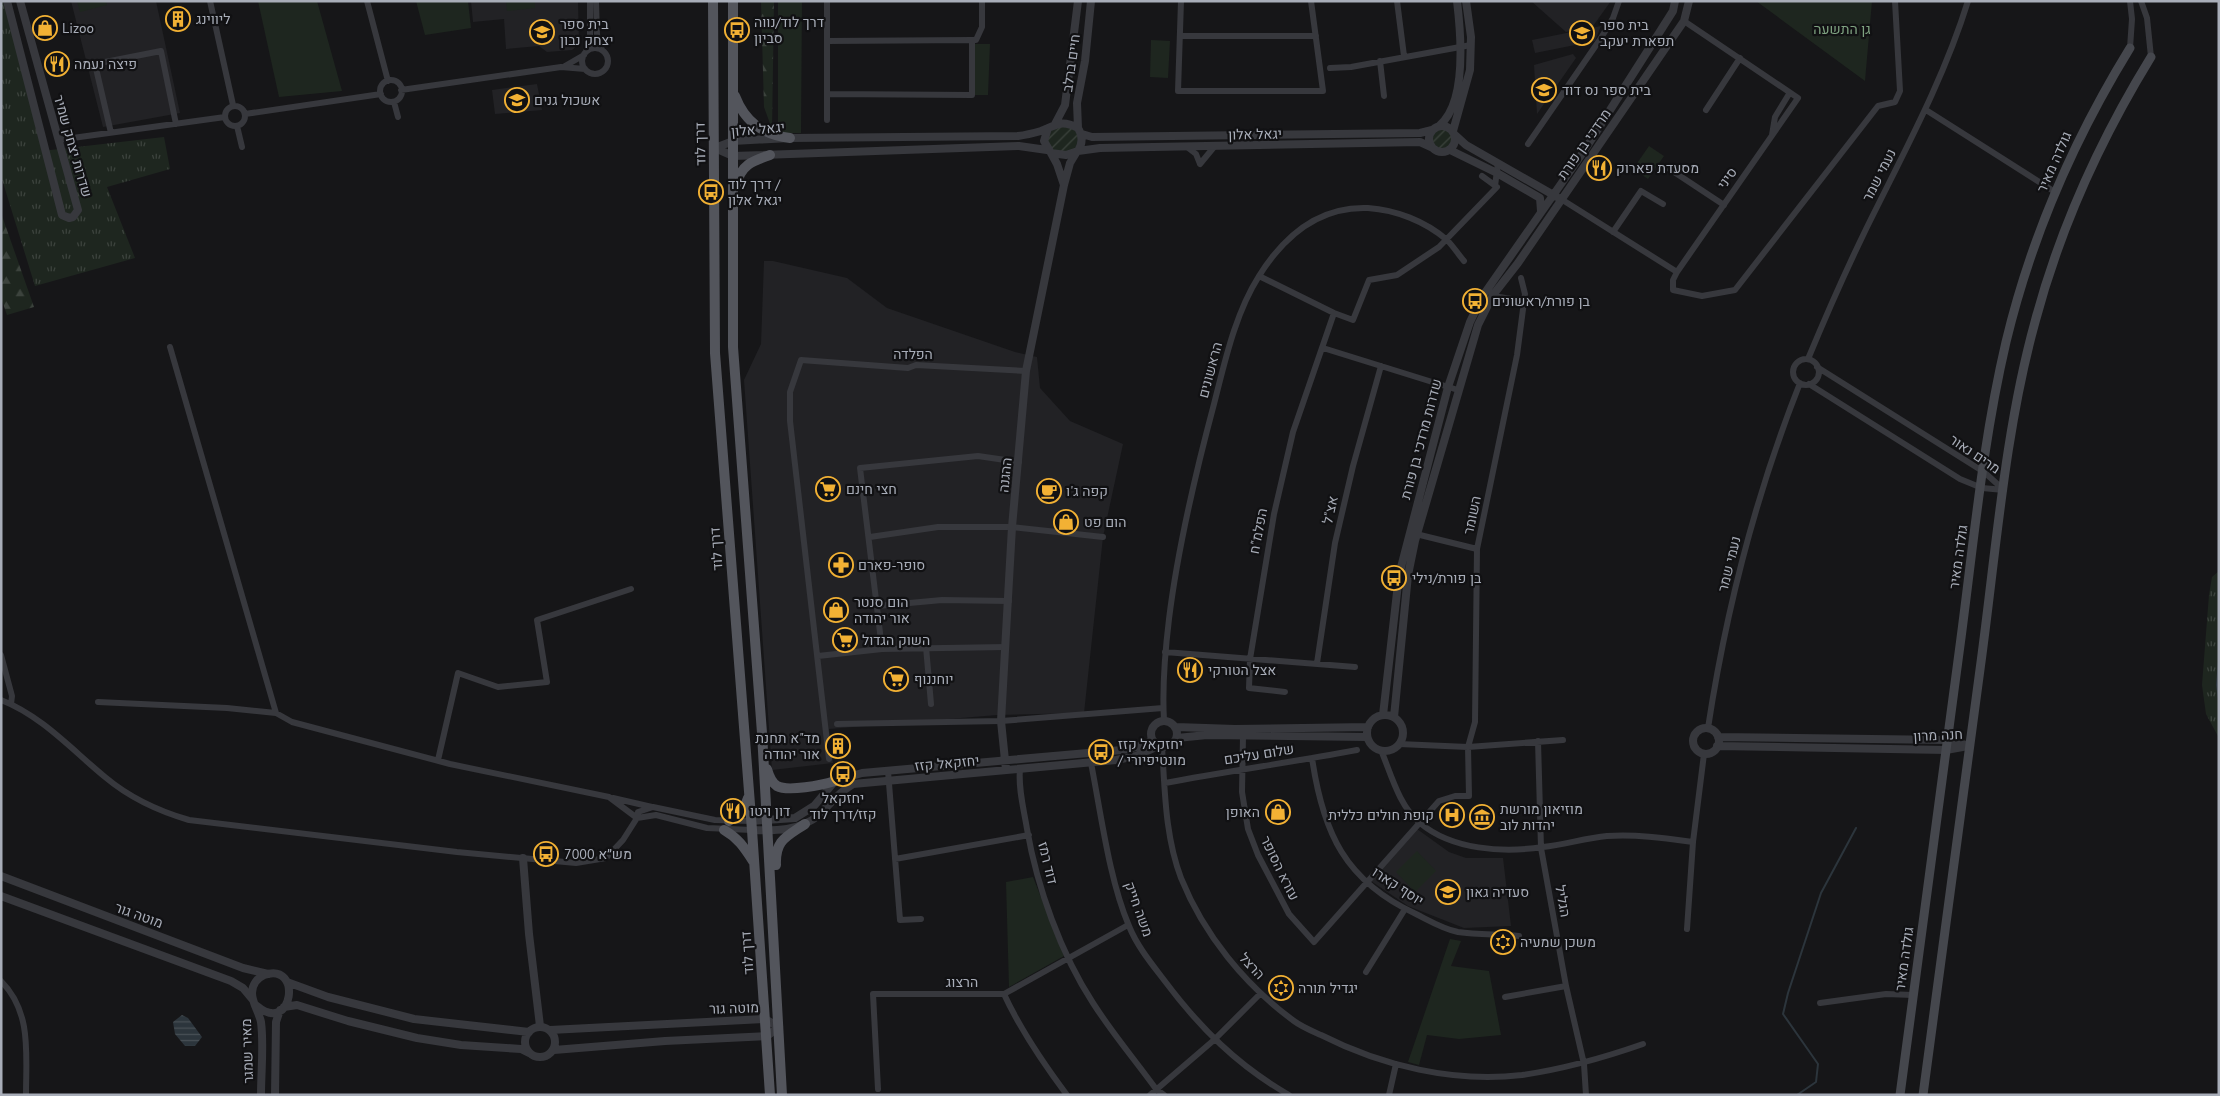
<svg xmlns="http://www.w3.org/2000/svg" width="2220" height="1096" viewBox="0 0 2220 1096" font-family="'PT Sans',Heebo,sans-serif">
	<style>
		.built { fill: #222225 }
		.grass { fill: url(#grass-tufts) }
		.forest { fill: url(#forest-firs) }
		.park { fill: #1e261f }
		.garden { fill: url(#garden-furrows) }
		.water { fill: url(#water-rules) }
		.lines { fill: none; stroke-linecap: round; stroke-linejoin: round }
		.stream { stroke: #2c353c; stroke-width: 2 }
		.minor { stroke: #37383d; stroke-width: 6 }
		.tertiary { stroke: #37383d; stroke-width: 8 }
		.secondary { stroke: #45474d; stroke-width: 9 }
		.primary { stroke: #53555c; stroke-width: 10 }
		.labels { text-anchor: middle; stroke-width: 4.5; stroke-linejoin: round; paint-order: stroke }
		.poi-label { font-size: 14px; fill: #a8adb8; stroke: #111113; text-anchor: start }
		.park-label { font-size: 14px; fill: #7fa381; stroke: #111113 }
		.street-label { font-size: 14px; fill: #a8adb8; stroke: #111113 }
	</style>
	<defs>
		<pattern id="grass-tufts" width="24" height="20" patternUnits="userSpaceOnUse" patternTransform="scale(1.25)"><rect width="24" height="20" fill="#1e261f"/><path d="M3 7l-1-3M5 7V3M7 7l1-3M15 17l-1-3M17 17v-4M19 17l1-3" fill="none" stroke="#3c433d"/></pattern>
		<pattern id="forest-firs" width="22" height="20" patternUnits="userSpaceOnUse" patternTransform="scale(1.25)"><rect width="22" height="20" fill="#1e261f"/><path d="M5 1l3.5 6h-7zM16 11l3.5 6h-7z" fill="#3c433d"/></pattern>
		<pattern id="garden-furrows" width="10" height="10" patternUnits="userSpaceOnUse" patternTransform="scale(1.25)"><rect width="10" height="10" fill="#1e261f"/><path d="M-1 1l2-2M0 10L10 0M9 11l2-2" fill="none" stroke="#3c433d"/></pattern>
		<pattern id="water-rules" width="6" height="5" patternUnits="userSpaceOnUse" patternTransform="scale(1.25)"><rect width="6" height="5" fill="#2c353c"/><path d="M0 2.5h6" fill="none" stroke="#485056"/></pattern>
	</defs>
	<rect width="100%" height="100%" fill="#161618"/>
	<!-- built -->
	<path class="built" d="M71,1h85l24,112 -77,14z
		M471,1h107l1,43 -7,6 -25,2 -8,-6 -33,3 -2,-30 -31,3z
		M1531,1h80l-18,25 -27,6z
		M1601,26l-6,15 -60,12 -3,-13z
		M1573,54l3,4 -39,56 -3,-49z
		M537,84l5,26 -47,4 -3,-24z
		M764,261h9l74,17 40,30 128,44 22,5 3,31 30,33 53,23 -20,93 -19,176 -87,2 -168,14 4,34 -61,7 -28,-390 17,-36z
		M1417,829l32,23 17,6h37l8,68 -47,2 -56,-22 -40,-27z"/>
	<!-- grass -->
	<path class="grass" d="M1,1h8l33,150 122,-14 6,32 -63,18 28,71 -100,28 -34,-110z
		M2219,571v167l-13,-24 -4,-29 7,-90 3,-18z"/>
	<!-- forest -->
	<path class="forest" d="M761,1h13l-2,128 -8,-22z
		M1,213l33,94 -27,8 -6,-17z"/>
	<!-- park -->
	<path class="park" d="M77,1h29l1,4 -27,7z
		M258,1h59l25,90 -63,6z
		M416,1h52l3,27 -46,7z
		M506,1h29v7l-28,3z
		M778,1h24l-1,132h-23z
		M1756,1h116l-7,80z
		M1151,40l19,1 -2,37 -18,-1z
		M975,44h15l-2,51h-14z
		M1649,146l15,10 -16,23 -15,-10z
		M1417,851l19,20 -21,21 -19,-20z
		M1033,877l31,79 -55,31 -3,-105z
		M1450,939l11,2 -10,25 38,5 12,64 -42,4 -32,-4 -8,30 -11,-3z"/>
	<!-- garden -->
	<path class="garden" d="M1067,123l14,12 -3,16 -23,3 -9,-8 2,-17z
		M1431 139a11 11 0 1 1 22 0a11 11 0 1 1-22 0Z"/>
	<!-- water -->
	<path class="water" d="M182,1015l6,3 14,19 -7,9h-10l-10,-12 -2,-12z"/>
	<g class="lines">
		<!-- stream -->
		<path class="stream" d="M2219,661l-2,24 2,14
			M1797,1095l19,-13 2,-18 -35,-50 5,-21 33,-100 35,-65"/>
		<!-- minor -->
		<path class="minor" d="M210,1l23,104
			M367,1l21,80
			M596,1l1,34 5,15
			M827,1v119
			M1181,1l-3,90h145l-12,-90
			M1397,1l7,55
			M2130,1l2,18 -2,29
			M2141,1l6,17 4,39
			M1684,21l114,77 -121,174 -4,8v10l29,6 33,-6 143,-184 17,-4 5,-11 -5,-90
			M1180,36h136
			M972,40h4l6,-13v-26
			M827,41l145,-1
			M582 61a13 13 0 1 1 26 0a13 13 0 1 1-26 0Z
			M586,52l4,-14v-37
			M1380,61l4,35
			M565,66l19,-11
			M1330,68l21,-1 120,-22
			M380 91a11 11 0 1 1 22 0a11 11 0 1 1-22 0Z
			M401,90l160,-23 24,2
			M827,94l145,1v-55
			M394,102l4,15
			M225 116a10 10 0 1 1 20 0a10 10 0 1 1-20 0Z
			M1706,110l34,-52
			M1926,110l129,82
			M245,114l136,-20
			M237,126l5,21
			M111,133l-16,-69 66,-13 15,73
			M1772,135l3,-18 14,-23
			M58,140l167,-23
			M1528,144l73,-106 12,-20 6,-17
			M1187,147l9,7 4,10
			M1200,164l14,-17
			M1668,168l56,37
			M1495,186l3,-23
			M1561,199l116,73
			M1613,232l28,-41 22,13
			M1259,276l75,37 19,7 16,-40 28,-5 42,-28 58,-60 -15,-11
			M1493,296l31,5
			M170,347l106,366
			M1323,348l135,42
			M1808,359c22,-53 45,-105 71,-156 33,-66 67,-131 89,-202
			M1793 372a13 13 0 1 1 26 0a13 13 0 1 1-26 0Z
			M1817,367l167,105 20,18
			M1809,384l151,95 22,9 22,2
			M1416,534l61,15
			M870,537l68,-10h74l91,10
			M877,606l65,-6 67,1
			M926,647l5,57
			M882,649l-22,-181 118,-12 41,6
			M1165,652l190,15
			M1,655l11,41 -1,8
			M818,656l64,-7 124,-2
			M1317,663l18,-120 18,-77 28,-100
			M1285,692l-36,-4 1,-29 24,-145 19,-82 41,-119
			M1,700c41,16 71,50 104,77 25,21 53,34 84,43l268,32 119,11 30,-5 17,-18 14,-22 1,-6 15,-5 62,13 36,1
			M98,702l129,6 49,5 16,9 158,42 159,33 28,21
			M1164,720c-2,-33 1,-68 5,-101 9,-73 26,-144 45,-215 11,-43 21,-90 45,-128 25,-40 59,-70 109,-68 28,2 57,13 79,32 6,6 11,14 17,21
			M837,724l164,-3 162,-13
			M1708,728c18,-118 48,-234 92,-345
			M1243,736l-1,56 6,37 10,26 31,59 25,28 125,-141 16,-5h14l-1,-49 7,-25 2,-173 40,-194 8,-61 -4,-16
			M1538,741l3,107 25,138 18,78 2,31
			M1399,744l69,3 95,-7
			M1162,747c3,44 3,89 19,131 23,57 64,107 113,143 8,6 18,10 27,14 61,31 133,48 201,40 42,-6 81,-17 121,-31
			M1381,750c10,24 18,56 39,73 32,27 83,30 123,24 21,-2 42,-9 64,-11 29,-2 57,2 86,6
			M1312,758c11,75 33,123 104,156 14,7 27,15 42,18 20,3 41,2 61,4
			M829,759l-39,-338v-29l11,-32 107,8 8,-3 110,6
			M438,760l20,-87 40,14 49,-5 -10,-62 94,-31
			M1091,763c10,50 18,116 38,163 8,20 22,37 35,54 36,48 73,85 125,115
			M1020,769c-2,20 4,41 7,60 10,58 34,125 66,174 19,30 42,57 63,86l8,6
			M888,771l12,149 21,-1
			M1165,783c64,-12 128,-21 192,-33
			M613,798l39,9
			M637,818l19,-3 51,13 45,2
			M895,859l134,-24
			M1687,929l6,-87 11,-88
			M1366,972l39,-63
			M1,981c31,31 25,73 25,114
			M1004,994c17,37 39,69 63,101
			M1505,997l61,-11
			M1820,1003l66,-9 27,1
			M878,1089l-5,-95h131l124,-69
			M1150,1095l64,-55 46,-46
			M1389,1095l7,-31"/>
		<!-- tertiary -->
		<path class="tertiary" d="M7,1l55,214 7,3 4,-1 5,-7 -58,-209
			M1055,124l10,-19 13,-104
			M1429 139a13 13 0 1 1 26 0a13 13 0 1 1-26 0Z
			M1439,126c28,-23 22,-92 18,-125
			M1078,128l-1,-25 8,-42 6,-60
			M1453,131l17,-61 1,-33 -5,-36
			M1082,134l10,3 328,-4 12,-3
			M1455,135l11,10 91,52
			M715,148l18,-7 57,-3 228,-2c8,-1 16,-3 23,-5 16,-6 20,-12 37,-3 5,8 5,15 0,23l-12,4 -15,-2 -7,-12 4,-13
			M715,148l18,8 286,-10 28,4
			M1450,150l47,23 43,25 1,13
			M1078,151l22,-3 320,-6 11,5
			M1051,153l6,11 7,21
			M1383,715l16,-140 49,-188 22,-65 12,-25 102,-146 89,-140 2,-10
			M1367 733a18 18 0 1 1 36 0a18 18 0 1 1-36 0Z
			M1394,717l14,-142 7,-34 63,-216 15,-30 25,-32 166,-242 5,-20
			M1151 734a13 13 0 1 1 26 0a13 13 0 1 1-26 0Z
			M1176,727l59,2 133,-2
			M1693 741a13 13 0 1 1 26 0a13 13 0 1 1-26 0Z
			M1718,737l230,3 22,6
			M1177,738l30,-3 160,2
			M1717,746l229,4 22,-4
			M1006,770l-5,-49 11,-194 14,-156 38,-186 6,-22 6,-10
			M751,821l44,-3 19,-12 21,-25 27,-8 260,-23 14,-3 16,-6
			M752,830c23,1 48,1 67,-15 12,-12 19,-22 34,-31l263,-24 20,-4 22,-10
			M523,858l6,76 11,92
			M1,876l242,92 25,6
			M1,896l230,85 12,7 10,12
			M287,982l41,15 86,22 115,13
			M257,1006c36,30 46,-45 7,-31 -7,3 -12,10 -12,18 0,10 7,19 9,29 3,23 0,49 0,73
			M284,1007l13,-2 51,16 69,17 44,7 60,4 10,5
			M525 1042a15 15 0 1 1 30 0a15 15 0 1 1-30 0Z
			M550,1030l215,-11 14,8 -12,9 -102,5 -111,9
			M275,1095l1,-73 4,-12"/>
		<!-- secondary -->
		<path class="secondary" d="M1900,1095c20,-147 40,-294 59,-442 14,-103 23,-209 47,-311 25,-104 68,-203 124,-294
			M1923,1095c19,-144 39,-288 58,-433 15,-111 24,-232 54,-340 25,-94 65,-182 116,-265"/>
		<!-- primary -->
		<path class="primary" d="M713,1l2,352 37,477 18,265
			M733,1v346l29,386 20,362
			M735,96c10,26 28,39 55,42
			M736,185c5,-20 16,-24 34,-30
			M767,769c2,7 4,13 10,17 11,6 45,-1 58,-5
			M729,821l14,-10 5,-13
			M724,830c14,8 20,17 29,31
			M776,865c-1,-25 10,-28 29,-41"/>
	</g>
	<!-- icons -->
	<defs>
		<symbol id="building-ring" viewBox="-11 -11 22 22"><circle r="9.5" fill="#111113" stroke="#f2b134" stroke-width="1.5"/><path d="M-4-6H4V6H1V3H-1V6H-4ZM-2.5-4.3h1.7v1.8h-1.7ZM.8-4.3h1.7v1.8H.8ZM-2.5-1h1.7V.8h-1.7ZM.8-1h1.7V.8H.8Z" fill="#f2b134"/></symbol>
		<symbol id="shop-ring" viewBox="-11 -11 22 22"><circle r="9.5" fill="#111113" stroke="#f2b134" stroke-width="1.5"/><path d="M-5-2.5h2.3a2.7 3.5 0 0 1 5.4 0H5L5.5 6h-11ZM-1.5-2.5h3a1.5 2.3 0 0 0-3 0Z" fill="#f2b134"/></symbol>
		<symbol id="bus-ring" viewBox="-11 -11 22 22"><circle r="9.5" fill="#111113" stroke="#f2b134" stroke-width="1.5"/><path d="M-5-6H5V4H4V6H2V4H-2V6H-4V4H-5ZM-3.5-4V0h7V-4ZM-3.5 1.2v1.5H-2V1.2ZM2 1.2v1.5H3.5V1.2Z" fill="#f2b134"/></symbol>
		<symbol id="school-ring" viewBox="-11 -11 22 22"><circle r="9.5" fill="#111113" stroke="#f2b134" stroke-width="1.5"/><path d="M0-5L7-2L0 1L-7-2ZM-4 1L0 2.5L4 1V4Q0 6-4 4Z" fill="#f2b134"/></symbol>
		<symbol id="restaurant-ring" viewBox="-11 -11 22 22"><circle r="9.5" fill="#111113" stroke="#f2b134" stroke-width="1.5"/><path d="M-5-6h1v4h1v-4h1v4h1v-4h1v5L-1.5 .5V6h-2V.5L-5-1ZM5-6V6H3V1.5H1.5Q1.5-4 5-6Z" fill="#f2b134"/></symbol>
		<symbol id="supermarket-ring" viewBox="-11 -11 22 22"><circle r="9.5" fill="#111113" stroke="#f2b134" stroke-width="1.5"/><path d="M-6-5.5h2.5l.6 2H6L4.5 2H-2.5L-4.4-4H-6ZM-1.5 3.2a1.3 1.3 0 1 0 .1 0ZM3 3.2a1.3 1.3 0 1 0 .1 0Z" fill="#f2b134"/></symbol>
		<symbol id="cafe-ring" viewBox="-11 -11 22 22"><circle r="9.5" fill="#111113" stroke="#f2b134" stroke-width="1.5"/><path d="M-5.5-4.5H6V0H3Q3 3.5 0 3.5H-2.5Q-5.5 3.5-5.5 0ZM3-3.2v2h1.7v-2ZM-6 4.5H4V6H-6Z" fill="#f2b134"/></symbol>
		<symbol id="pharmacy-ring" viewBox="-11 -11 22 22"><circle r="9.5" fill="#111113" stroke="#f2b134" stroke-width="1.5"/><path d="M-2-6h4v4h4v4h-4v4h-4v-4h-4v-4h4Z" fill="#f2b134"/></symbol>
		<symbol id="hospital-ring" viewBox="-11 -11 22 22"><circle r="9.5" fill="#111113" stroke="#f2b134" stroke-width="1.5"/><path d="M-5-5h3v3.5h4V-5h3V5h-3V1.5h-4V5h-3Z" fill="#f2b134"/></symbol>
		<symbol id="museum-ring" viewBox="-11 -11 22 22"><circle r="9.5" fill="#111113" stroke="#f2b134" stroke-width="1.5"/><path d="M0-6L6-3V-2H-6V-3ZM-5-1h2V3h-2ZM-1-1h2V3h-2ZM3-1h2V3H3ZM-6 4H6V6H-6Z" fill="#f2b134"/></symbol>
		<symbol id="synagogue-ring" viewBox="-11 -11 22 22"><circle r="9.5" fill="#111113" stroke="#f2b134" stroke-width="1.5"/><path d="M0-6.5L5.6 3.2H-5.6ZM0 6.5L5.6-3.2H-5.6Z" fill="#f2b134"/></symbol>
	</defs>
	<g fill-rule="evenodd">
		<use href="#building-ring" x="164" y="5" width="28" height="28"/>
		<use href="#shop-ring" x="31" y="14" width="28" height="28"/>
		<use href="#bus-ring" x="723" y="16" width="28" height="28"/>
		<use href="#school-ring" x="528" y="18" width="28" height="28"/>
		<use href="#school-ring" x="1568" y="19" width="28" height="28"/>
		<use href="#restaurant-ring" x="43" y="50" width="28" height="28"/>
		<use href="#school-ring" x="1530" y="76" width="28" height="28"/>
		<use href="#school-ring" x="503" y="86" width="28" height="28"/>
		<use href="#restaurant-ring" x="1585" y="154" width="28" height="28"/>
		<use href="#bus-ring" x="697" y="178" width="28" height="28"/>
		<use href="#bus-ring" x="1461" y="287" width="28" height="28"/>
		<use href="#supermarket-ring" x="814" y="475" width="28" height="28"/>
		<use href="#cafe-ring" x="1035" y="477" width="28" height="28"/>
		<use href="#shop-ring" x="1052" y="508" width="28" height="28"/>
		<use href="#pharmacy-ring" x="827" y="551" width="28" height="28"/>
		<use href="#bus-ring" x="1380" y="564" width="28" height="28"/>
		<use href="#shop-ring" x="822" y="596" width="28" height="28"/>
		<use href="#supermarket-ring" x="831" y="626" width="28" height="28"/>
		<use href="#restaurant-ring" x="1176" y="656" width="28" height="28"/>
		<use href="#supermarket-ring" x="882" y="665" width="28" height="28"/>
		<use href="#building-ring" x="824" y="732" width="28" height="28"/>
		<use href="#bus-ring" x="1087" y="738" width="28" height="28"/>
		<use href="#bus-ring" x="829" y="760" width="28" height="28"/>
		<use href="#restaurant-ring" x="719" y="797" width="28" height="28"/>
		<use href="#shop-ring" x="1264" y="798" width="28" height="28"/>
		<use href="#hospital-ring" x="1438" y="801" width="28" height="28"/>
		<use href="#museum-ring" x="1468" y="803" width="28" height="28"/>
		<use href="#bus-ring" x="532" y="840" width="28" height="28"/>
		<use href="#school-ring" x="1434" y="878" width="28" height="28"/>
		<use href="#synagogue-ring" x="1489" y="928" width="28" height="28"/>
		<use href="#synagogue-ring" x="1267" y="974" width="28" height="28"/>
	</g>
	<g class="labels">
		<!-- poi labels -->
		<g class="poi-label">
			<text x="196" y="24">ליווינג</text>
			<text x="754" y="27">דרך לוד/נווה<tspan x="754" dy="16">סביון</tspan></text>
			<text x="560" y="29">בית ספר<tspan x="560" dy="16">יצחק נבון</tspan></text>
			<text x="1600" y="30">בית ספר<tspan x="1600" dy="16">תפארת יעקב</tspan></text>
			<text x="62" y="33">Lizoo</text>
			<text x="74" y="69">פיצה נעמה</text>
			<text x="1562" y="95">בית ספר נס דוד</text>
			<text x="534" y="105">אשכול גנים</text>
			<text x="1616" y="173">מסעדת פארוק</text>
			<text x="728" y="189">דרך לוד /<tspan x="728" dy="16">יגאל אלון</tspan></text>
			<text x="1492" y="306">בן פורת/ראשונים</text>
			<text x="846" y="494">חצי חינם</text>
			<text x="1066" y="496">קפה ג'ו</text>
			<text x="1084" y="527">הום פט</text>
			<text x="858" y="570">סופר-פארם</text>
			<text x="1412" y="583">בן פורת/נילי</text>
			<text x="854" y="607">הום סנטר<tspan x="854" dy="16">אור יהודה</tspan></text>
			<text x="862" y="645">השוק הגדול</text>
			<text x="1208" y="675">אצל הטורקי</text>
			<text x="914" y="684">יוחננוף</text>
			<text x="820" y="743" text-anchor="end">מד"א תחנת<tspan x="820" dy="16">אור יהודה</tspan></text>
			<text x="1118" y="749">יחזקאל קזז<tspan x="1118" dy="16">/ מונטיפיורי</tspan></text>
			<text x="843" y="803" text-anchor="middle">יחזקאל<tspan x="843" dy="16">קזז/דרך לוד</tspan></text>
			<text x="1500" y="814">מוזיאון מורשת<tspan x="1500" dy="16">יהדות לוב</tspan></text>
			<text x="750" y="816">דון ויטו</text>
			<text x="1260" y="817" text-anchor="end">האופן</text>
			<text x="1434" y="820" text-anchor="end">קופת חולים כללית</text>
			<text x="564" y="859">מש״א 7000</text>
			<text x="1466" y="897">סעדיה גאון</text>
			<text x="1520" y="947">משכן שמעיה</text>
			<text x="1298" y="993">יגדיל תורה</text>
		</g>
		<!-- park labels -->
		<g class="park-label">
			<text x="1842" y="34">גן התשעה</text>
		</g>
		<!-- street labels -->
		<g class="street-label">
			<text transform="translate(1071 63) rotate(-82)" y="5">חיים ברלב</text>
			<text transform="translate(758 129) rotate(-5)" y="5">יגאל אלון</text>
			<text transform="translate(1255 134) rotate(-1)" y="5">יגאל אלון</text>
			<text transform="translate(700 144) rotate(-91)" y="5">דרך לוד</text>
			<text transform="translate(1584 144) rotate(-55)" y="5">מרדכי בן פורת</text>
			<text transform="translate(73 146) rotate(74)" y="5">שדרות יצחק שמיר</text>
			<text transform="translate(2054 162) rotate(-66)" y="5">גולדה מאיר</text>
			<text transform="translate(1879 175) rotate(-63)" y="5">נעמי שמר</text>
			<text transform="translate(1727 178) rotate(-55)" y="5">סיני</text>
			<text x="913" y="359">הפלדה</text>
			<text transform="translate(1210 370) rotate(-75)" y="5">הראשונים</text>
			<text transform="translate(1421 439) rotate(-75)" y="5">שדרות מרדכי בן פורת</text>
			<text transform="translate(1975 454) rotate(34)" y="5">מרים נאור</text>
			<text transform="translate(1005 475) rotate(-84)" y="5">ההגנה</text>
			<text transform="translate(1330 510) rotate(-77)" y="5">אצ"ל</text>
			<text transform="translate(1472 515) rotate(-78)" y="5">השומר</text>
			<text transform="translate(1258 531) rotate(-79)" y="5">הפלמ"ח</text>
			<text transform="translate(716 549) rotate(-94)" y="5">דרך לוד</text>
			<text transform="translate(1958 557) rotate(-82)" y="5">גולדה מאיר</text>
			<text transform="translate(1729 564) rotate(-76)" y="5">נעמי שמר</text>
			<text transform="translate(1938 735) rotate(-3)" y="5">חנה מרון</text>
			<text transform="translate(1259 754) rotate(-9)" y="5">שלום עליכם</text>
			<text transform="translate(947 763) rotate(-5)" y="5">יחזקאל קזז</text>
			<text transform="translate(1048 863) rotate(76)" y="5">דוד רמז</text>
			<text transform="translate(1280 868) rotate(64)" y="5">עזרא הסופר</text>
			<text transform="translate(1398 886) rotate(33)" y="5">יוסף קארו</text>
			<text transform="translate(1563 901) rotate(80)" y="5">הגליל</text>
			<text transform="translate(1139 909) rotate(70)" y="5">משה חייק</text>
			<text transform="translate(139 915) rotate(20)" y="5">מוטה גור</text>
			<text transform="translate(747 953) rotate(-94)" y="5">דרך לוד</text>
			<text transform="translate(1904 959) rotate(-82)" y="5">גולדה מאיר</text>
			<text transform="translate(1252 966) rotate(47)" y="5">הרצל</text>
			<text x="962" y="987">הרצוג</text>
			<text transform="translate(734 1008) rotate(-2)" y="5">מוטה גור</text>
			<text transform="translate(247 1051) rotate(-92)" y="5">מאיר שמגר</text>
		</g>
	</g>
	<!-- border -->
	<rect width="2220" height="1096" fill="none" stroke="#a8adb8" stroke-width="5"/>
</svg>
